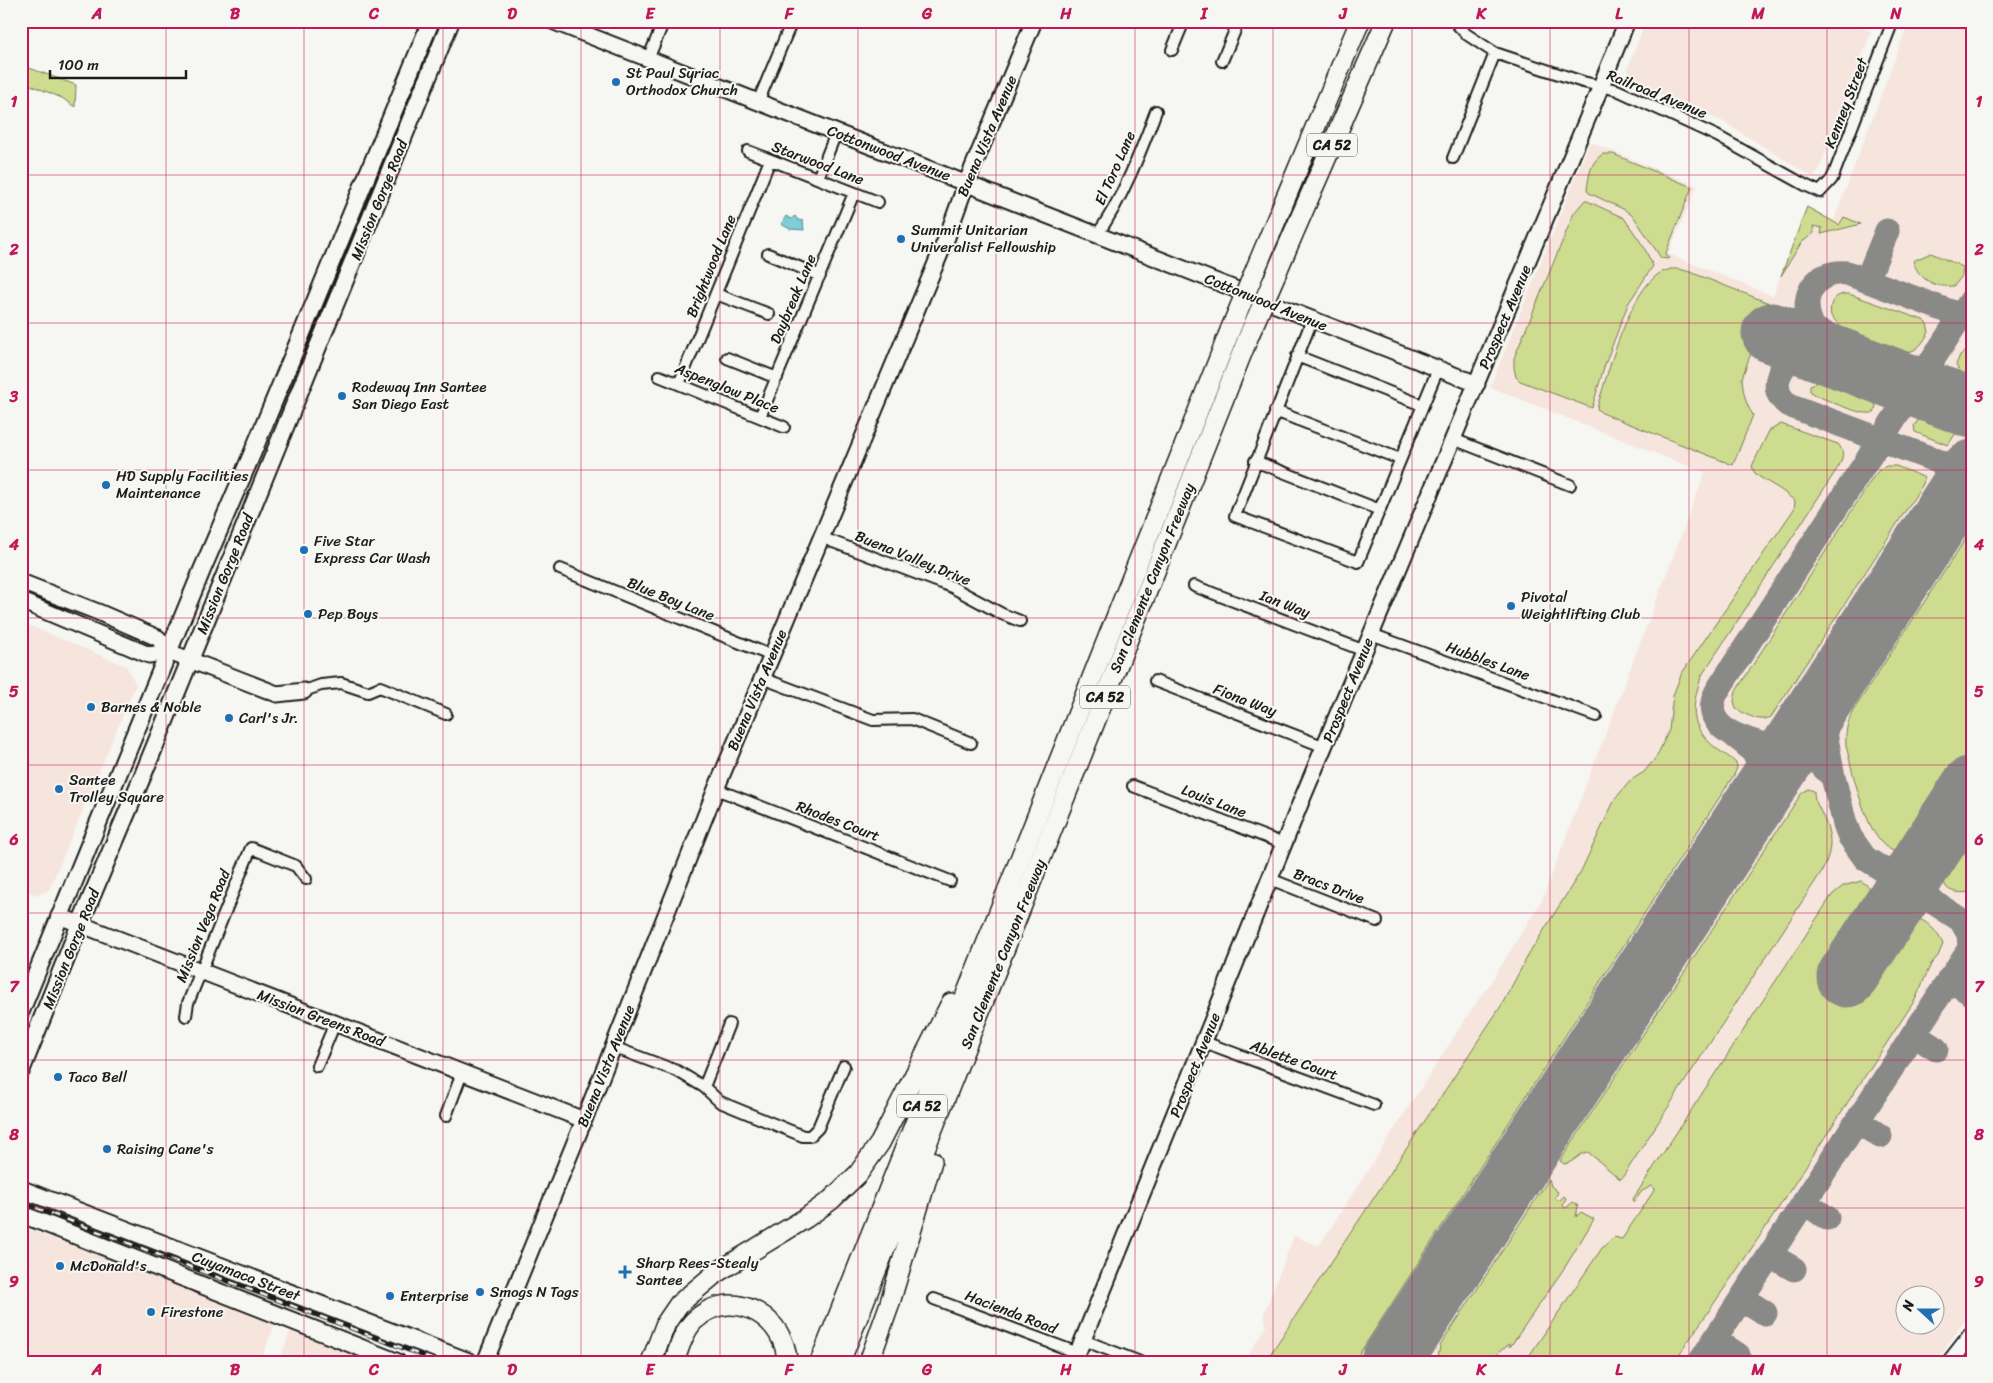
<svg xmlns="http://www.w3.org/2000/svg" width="1993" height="1383" viewBox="0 0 1993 1383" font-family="Sriracha,sans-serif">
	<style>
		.built { fill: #f6e5dc; fill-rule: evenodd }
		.green { fill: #cedc90; stroke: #757c56 }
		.water { fill: #7dced6; stroke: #56878c }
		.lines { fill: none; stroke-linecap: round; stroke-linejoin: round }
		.taxiway { stroke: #898987; stroke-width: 25 }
		.runway { stroke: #898987; stroke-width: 61 }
		.street-casing { stroke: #1c1c1c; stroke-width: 14 }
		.secondary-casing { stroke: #1c1c1c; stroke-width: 19 }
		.primary-casing { stroke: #1c1c1c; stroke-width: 20 }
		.highway-casing { stroke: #1c1c1c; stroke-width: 22 }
		.street { stroke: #f6f6f2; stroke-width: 10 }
		.secondary { stroke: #f6f6f2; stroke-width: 15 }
		.primary { stroke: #f6f6f2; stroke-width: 16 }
		.highway { stroke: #f6f6f2; stroke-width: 19 }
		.rail-casing { stroke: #1c1c1c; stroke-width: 4.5 }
		.rail { stroke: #f6f6f2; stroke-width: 2.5; stroke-dasharray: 8; stroke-linecap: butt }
		.highway-bridge-casing { stroke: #1c1c1c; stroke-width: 22; stroke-linecap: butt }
		.highway-bridge { stroke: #f6f6f2; stroke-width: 19 }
		.grid { fill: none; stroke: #c2185b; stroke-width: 1; stroke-opacity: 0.55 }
		.poi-dot { fill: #1f6fb2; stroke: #f6f6f2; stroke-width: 2 }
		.labels { text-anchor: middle; stroke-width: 4; stroke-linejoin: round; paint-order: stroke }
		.shield { fill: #f6f6f2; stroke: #5d5d5c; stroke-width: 1 }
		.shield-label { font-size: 14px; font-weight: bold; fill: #1c1c1c }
		.poi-label { font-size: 15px; fill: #1c1c1c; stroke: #f6f6f2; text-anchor: start }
		.street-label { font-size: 15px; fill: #1c1c1c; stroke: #f6f6f2 }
		.neatline { fill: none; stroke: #c2185b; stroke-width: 2 }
		.grid-label { font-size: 16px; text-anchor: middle; font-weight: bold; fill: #c2185b }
	</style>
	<rect width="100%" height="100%" fill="#f6f6f2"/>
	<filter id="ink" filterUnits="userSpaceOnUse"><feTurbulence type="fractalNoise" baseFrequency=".02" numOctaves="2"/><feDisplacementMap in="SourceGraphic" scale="10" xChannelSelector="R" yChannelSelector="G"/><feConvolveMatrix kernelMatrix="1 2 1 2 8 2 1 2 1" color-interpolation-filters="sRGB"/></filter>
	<g filter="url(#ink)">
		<!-- built -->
		<path class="built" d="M1646,21h205l20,11 -53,140 -6,5 -90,-56 -90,-39 -3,-6 -1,-9z
			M1909,21h63v1289l-36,52h-692l22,-36 -2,-13 30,-77 25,10 153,-237 21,-30 49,-79 163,-427 -215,-86 100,-245 107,44 -29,68 105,42 33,-90 28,14zM1906,1296h30v30h-30z
			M21,622l105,44 10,18 -87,206 -12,5 -16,-6z
			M21,1226l251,95 2,5 -14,36h-239z
			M291,1329l15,6 61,27h-88z"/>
		<!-- green -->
		<path class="green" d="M21,65l55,20 -1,22 -13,-9 -41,-17z
			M1603,154h10l79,33 -27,68 4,2 -1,2 -7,-1 -27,-41 -9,-7 -36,-17 -2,-3c2,-15 3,-28 16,-36z
			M1585,200l39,18 20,29 9,19 -25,38 -24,63 -12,41 -72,-27 -4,-4 -2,-9v-10l60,-145z
			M1807,207l32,18 5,-8 17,7 -40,10 1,-6 -9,-2 1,7 -13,10 -20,33z
			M1931,253l32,14 -1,9 -8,10c-19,2 -35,-6 -41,-25z
			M1670,269h9l11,3 79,31 -27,75c1,13 3,25 11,37l-20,50 -131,-52 -5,-4 1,-5c11,-34 31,-112 62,-131 3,-2 7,-2 10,-4z
			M1843,294h6l74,26 4,3 2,9c-5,9 -11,19 -22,20l-66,-25 -10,-11c-2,-11 1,-19 12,-22z
			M1972,346v31l-13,-6 -3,-6 4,-10z
			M1818,382l53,19 5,4 -1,7c-11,6 -50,-13 -62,-18l-3,-3v-6z
			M1918,420h5l33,12v1l-8,12 -3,-1 -30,-12 -1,-6z
			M1781,424l57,20c7,8 5,13 1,22l-137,209c-11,32 -14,51 15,74 7,5 13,8 19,14l1,5 -3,7 -380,587h-89l236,-356 28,-52 52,-83 34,-72 16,-19 13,-8 13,-16 12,-26 4,-35 9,-22 112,-164 1,-8 -14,-11 -23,-14 -4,-4 -2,-6 17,-35z
			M1887,466h9l27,11 1,2 -1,5 -152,233c-12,6 -23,-2 -35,-8l-2,-8 2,-10 138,-215 7,-8z
			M1972,529v221l-63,96c-37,29 -57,-79 -63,-100 -1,-14 1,-23 7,-35z
			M1808,789l6,2c0,9 3,12 6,19 12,25 14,36 2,61l-200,307 -2,1 -32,-27c-9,1 -14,11 -24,12l-4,-3 241,-367z
			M1972,827v65c-56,7 -13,-46 0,-65z
			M1861,881l16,12 -4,10 -44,67v4l26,17 8,-5 46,-66 5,-3c14,4 23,14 29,27l-5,12 -7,8 -16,36 -153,233 -88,129h-149l77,-114 12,-11 8,2 33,-50 -3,-3 -10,5 -8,11 -1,-3 199,-304 11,-9z
			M1549,1179l2,7 7,6 -3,6 4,3 5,-5 2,2 -3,8 3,2 7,-6 5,4 -2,11 5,-5 13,7 -27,45 -57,83v-3l-10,7 -8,11h-55l3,-16z"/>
		<!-- water -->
		<path class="water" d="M786,216l5,3 4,-3 3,4 5,1 1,9 -14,-1 -9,-5z"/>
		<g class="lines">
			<!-- taxiway -->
			<path class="taxiway" d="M1867,280l20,-49
				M1837,357c-13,-1 -27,-4 -39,0 -17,6 -29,29 -14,44 2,3 7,4 10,6l178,67
				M1837,357c-11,-10 -21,-20 -26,-34 -12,-28 5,-53 36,-50l125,47
				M1761,744c34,3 48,-27 64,-52
				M1833,777l-8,-45 1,-30 6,-13 47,-74
				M1714,862l48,-75c2,-25 -6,-36 -26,-50
				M1970,947l-1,-13 -8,-14 -96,-62 -15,-21 -5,-13 -12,-47 -14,-14 -9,-6c-16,-4 -31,-8 -46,-12 -26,-8 -65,-18 -47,-54l255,-392
				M1949,979l23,15
				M1913,1034l23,15
				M1857,1121l23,15
				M1804,1202l23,16
				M1770,1255l24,14
				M1742,1298l23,15
				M1715,1340l23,15
				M1700,1362l272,-417"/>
			<!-- runway -->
			<path class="runway" d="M1772,333l200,75
				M1847,977l125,-191
				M1391,1362l581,-892"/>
			<defs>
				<path id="street" d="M1454,21l12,13 29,19 88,29 34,8 100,46 88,49 15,7 12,-13 61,-158
					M1172,50l12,-29
					M648,59l16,-38
					M1222,61l17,-40
					M758,102l34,-81
					M748,151l130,51
					M1453,158l42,-105
					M818,178l18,-45
					M1097,235c25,-35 44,-84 59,-124
					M768,254l52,22
					M716,294l53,20
					M1312,320l-77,196 123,46 80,-193
					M1297,356l125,49
					M727,358l50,20
					M659,376l125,51
					M679,384l91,-224
					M1275,411l125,48
					M760,417l94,-224
					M1453,439l117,46
					M1255,461l125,49
					M820,537l132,50 50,27 18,7
					M560,569l212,87
					M1194,586l171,65
					M1371,634l225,82
					M762,678l111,42 39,-1 59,24
					M1155,681l170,66
					M304,691l17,-6 20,-2 27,9 12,-5 66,27
					M1133,786l151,58
					M716,789l234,92
					M1270,879l107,42
					M186,1016l2,-13 63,-155 45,18 10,13
					M1204,1042l170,63
					M613,1047l64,24 27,16 16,15 83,34h7l8,-8 26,-62
					M317,1066l18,-43
					M704,1087l25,-63
					M446,1116l16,-43
					M934,1299l144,54
					M1083,1340l57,22"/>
				<path id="secondary" d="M552,21l925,363
					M21,582l77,30 60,26 11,14
					M21,601l128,54 20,-3 108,42 27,-3
					M59,916l525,204
					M485,1362l99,-242 132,-331 231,-552 19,-53 68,-163
					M1074,1362l226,-558 301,-718 26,-65
					M1950,1362l22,-28"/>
				<path id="primary" d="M21,1011l181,-441 50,-116 179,-433
					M21,1071l59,-147 63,-149 308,-754
					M21,1189l449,173
					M21,1214l376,148"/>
				<path id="highway" d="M1259,261l101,-240
					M1278,269l108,-248
					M651,1362l15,-39 13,-19 37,-31 90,-55 25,-18 27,-26 22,-31 71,-140
					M674,1362c5,-13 9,-29 18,-39 2,-3 6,-5 9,-8 36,-27 85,4 86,47
					M820,1362l411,-1034
					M840,1362l410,-1029
					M869,1362l20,-56 43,-145"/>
			</defs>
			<!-- street casing -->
			<use href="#street" class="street-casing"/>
			<!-- secondary casing -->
			<use href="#secondary" class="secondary-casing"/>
			<!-- primary casing -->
			<use href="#primary" class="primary-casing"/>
			<!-- highway casing -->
			<use href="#highway" class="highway-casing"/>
			<!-- street -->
			<use href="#street" class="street"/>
			<!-- secondary -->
			<use href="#secondary" class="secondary"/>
			<!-- primary -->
			<use href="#primary" class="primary"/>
			<!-- highway -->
			<use href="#highway" class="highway"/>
			<defs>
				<path id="rail" d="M21,1202l418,160"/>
			</defs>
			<!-- rail casing -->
			<use href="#rail" class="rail-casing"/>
			<!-- rail -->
			<use href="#rail" class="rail"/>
			<defs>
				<path id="highway-bridge" d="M1231,328l28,-67
					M1250,333l28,-64"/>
			</defs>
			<!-- highway-bridge casing -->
			<use href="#highway-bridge" class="highway-bridge-casing"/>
			<!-- highway-bridge -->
			<use href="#highway-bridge" class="highway-bridge"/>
		</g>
	</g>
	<!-- grid -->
	<path class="grid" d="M166,21v1341M304,21v1341M443,21v1341M581,21v1341M720,21v1341M858,21v1341M996,21v1341M1135,21v1341M1273,21v1341M1412,21v1341M1550,21v1341M1689,21v1341M1827,21v1341M21,175h1951M21,323h1951M21,470h1951M21,618h1951M21,765h1951M21,913h1951M21,1060h1951M21,1208h1951"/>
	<!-- markers -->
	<g class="poi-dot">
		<circle cx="616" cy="82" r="5"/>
		<circle cx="901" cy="239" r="5"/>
		<circle cx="342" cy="396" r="5"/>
		<circle cx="106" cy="485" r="5"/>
		<circle cx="304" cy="550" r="5"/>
		<circle cx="1511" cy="606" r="5"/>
		<circle cx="308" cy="614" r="5"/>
		<circle cx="91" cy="707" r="5"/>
		<circle cx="229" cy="718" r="5"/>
		<circle cx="59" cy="789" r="5"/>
		<circle cx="58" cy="1077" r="5"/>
		<circle cx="107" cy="1149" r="5"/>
		<circle cx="60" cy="1266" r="5"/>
		<path d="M622.5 1264.5h5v5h5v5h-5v5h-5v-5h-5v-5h5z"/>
		<circle cx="480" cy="1292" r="5"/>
		<circle cx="390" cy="1296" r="5"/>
		<circle cx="151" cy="1312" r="5"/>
	</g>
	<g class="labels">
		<!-- shield labels -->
		<g class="shield">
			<rect x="1307" y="133.5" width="50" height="23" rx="4"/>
			<rect x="1080" y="685.5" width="50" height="23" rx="4"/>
			<rect x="897" y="1094.5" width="50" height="23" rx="4"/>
		</g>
		<g class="shield-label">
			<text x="1332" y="150">CA 52</text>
			<text x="1105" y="702">CA 52</text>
			<text x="922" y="1111">CA 52</text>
		</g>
		<!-- poi labels -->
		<g class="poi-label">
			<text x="626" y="78">St Paul Syriac<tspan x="626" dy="17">Orthodox Church</tspan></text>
			<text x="911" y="235">Summit Unitarian<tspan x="911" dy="17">Univeralist Fellowship</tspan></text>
			<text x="352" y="392">Rodeway Inn Santee<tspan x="352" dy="17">San Diego East</tspan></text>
			<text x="116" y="481">HD Supply Facilities<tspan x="116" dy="17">Maintenance</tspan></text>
			<text x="314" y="546">Five Star<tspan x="314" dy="17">Express Car Wash</tspan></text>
			<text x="1521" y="602">Pivotal<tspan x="1521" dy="17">Weightlifting Club</tspan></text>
			<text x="318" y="619">Pep Boys</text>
			<text x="101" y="712">Barnes &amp; Noble</text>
			<text x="239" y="723">Carl's Jr.</text>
			<text x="69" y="785">Santee<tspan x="69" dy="17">Trolley Square</tspan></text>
			<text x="68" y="1082">Taco Bell</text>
			<text x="117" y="1154">Raising Cane's</text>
			<text x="636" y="1268">Sharp Rees-Stealy<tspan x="636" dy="17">Santee</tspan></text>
			<text x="70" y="1271">McDonald's</text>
			<text x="490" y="1297">Smogs N Tags</text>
			<text x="400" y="1301">Enterprise</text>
			<text x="161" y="1317">Firestone</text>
		</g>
		<!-- street labels -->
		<g class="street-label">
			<text transform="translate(1657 94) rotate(22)" y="5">Railroad Avenue</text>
			<text transform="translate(1846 103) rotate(-69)" y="5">Kenney Street</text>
			<text transform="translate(987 136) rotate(-67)" y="5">Buena Vista Avenue</text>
			<text transform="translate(889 153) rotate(21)" y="5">Cottonwood Avenue</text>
			<text transform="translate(818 163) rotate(21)" y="5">Starwood Lane</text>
			<text transform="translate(1115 168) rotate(-66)" y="5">El Toro Lane</text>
			<text transform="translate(379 200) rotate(-68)" y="5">Mission Gorge Road</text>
			<text transform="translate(711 266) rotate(-68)" y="5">Brightwood Lane</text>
			<text transform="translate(793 299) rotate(-67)" y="5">Daybreak Lane</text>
			<text transform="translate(1266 302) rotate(22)" y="5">Cottonwood Avenue</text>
			<text transform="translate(1505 317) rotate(-67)" y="5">Prospect Avenue</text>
			<text transform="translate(727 388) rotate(22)" y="5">Aspenglow Place</text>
			<text transform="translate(913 558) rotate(22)" y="5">Buena Valley Drive</text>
			<text transform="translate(225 574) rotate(-68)" y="5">Mission Gorge Road</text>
			<text transform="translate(1152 578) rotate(-68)" y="5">San Clemente Canyon Freeway</text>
			<text transform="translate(671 599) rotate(22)" y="5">Blue Boy Lane</text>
			<text transform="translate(1285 604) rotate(21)" y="5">Ian Way</text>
			<text transform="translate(1488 661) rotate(20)" y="5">Hubbles Lane</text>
			<text transform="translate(757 690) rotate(-67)" y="5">Buena Vista Avenue</text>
			<text transform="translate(1348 690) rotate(-68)" y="5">Prospect Avenue</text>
			<text transform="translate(1245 700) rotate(21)" y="5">Fiona Way</text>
			<text transform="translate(1214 801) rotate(21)" y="5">Louis Lane</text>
			<text transform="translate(838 821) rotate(21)" y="5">Rhodes Court</text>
			<text transform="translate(1329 886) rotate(21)" y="5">Bracs Drive</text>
			<text transform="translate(203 926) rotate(-68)" y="5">Mission Vega Road</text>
			<text transform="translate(71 949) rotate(-68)" y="5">Mission Gorge Road</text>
			<text transform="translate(1003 954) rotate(-68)" y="5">San Clemente Canyon Freeway</text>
			<text transform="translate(321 1018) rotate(21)" y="5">Mission Greens Road</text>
			<text transform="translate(1294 1060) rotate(20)" y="5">Ablette Court</text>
			<text transform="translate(1195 1065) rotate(-68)" y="5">Prospect Avenue</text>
			<text transform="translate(606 1066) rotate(-68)" y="5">Buena Vista Avenue</text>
			<text transform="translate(246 1276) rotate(21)" y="5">Cuyamaca Street</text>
			<text transform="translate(1011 1312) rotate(21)" y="5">Hacienda Road</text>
		</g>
	</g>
	<!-- margin -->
	<rect width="1993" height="1383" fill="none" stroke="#f6f6f2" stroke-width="55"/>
	<!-- north arrow -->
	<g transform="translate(1920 1310) rotate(291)"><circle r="24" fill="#f6f6f2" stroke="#9f9f9c"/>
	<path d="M0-4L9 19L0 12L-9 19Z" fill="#1f6fb2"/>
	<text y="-8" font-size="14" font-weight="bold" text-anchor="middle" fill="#1c1c1c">N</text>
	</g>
	<!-- scale -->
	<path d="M50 70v8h136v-8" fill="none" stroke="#1c1c1c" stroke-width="2.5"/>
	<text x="58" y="70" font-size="15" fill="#1c1c1c" stroke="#f6f6f2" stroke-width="4" paint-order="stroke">100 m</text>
	<rect x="28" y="28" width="1938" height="1328" class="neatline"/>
	<g class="grid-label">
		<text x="97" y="19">A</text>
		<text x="235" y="19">B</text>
		<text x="374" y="19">C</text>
		<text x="512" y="19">D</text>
		<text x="650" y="19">E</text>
		<text x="789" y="19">F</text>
		<text x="927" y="19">G</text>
		<text x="1066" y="19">H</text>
		<text x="1204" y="19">I</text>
		<text x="1343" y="19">J</text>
		<text x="1481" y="19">K</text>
		<text x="1619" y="19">L</text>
		<text x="1758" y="19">M</text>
		<text x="1896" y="19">N</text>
		<text x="14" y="107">1</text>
		<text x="1979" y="107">1</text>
		<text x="14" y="255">2</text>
		<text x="1979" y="255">2</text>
		<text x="14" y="402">3</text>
		<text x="1979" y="402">3</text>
		<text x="14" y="550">4</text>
		<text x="1979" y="550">4</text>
		<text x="14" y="697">5</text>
		<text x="1979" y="697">5</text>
		<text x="14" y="845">6</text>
		<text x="1979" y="845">6</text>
		<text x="14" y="992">7</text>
		<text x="1979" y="992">7</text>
		<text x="14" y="1140">8</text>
		<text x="1979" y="1140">8</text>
		<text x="14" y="1287">9</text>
		<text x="1979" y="1287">9</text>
		<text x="97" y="1375">A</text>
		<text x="235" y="1375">B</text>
		<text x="374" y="1375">C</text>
		<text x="512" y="1375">D</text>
		<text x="650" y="1375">E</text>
		<text x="789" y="1375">F</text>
		<text x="927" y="1375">G</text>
		<text x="1066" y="1375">H</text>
		<text x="1204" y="1375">I</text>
		<text x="1343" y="1375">J</text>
		<text x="1481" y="1375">K</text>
		<text x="1619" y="1375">L</text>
		<text x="1758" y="1375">M</text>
		<text x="1896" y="1375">N</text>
	</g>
</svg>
